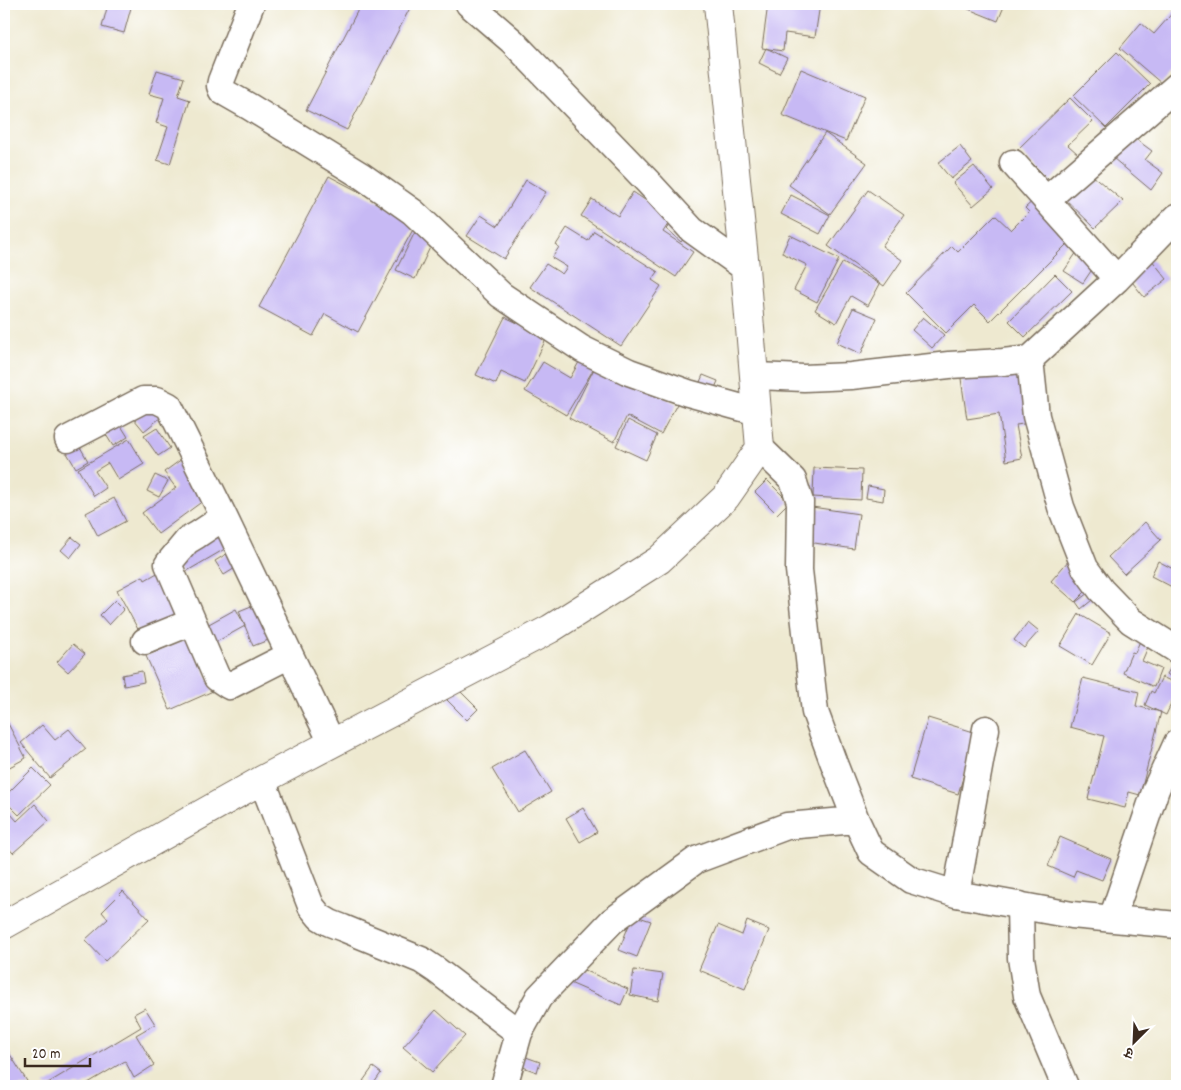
<svg xmlns="http://www.w3.org/2000/svg" width="1181" height="1090" viewBox="0 0 1181 1090" font-family="Dekko,'Playpen Sans Deva',sans-serif">
	<style>
		.building { fill: #c7b9f4 }
		.lines { fill: none; stroke-linecap: round; stroke-linejoin: round }
		.street-casing { stroke: #7a6d5c; stroke-width: 29 }
		.secondary-casing { stroke: #7a6d5c; stroke-width: 30 }
		.street { stroke: #fff; stroke-width: 26 }
		.secondary { stroke: #fff; stroke-width: 28 }
	</style>
	<rect width="100%" height="100%" fill="#fff"/>
	<filter id="ink" filterUnits="userSpaceOnUse"><feTurbulence type="fractalNoise" baseFrequency=".02" numOctaves="2"/><feDisplacementMap in="SourceGraphic" scale="10" xChannelSelector="R" yChannelSelector="G"/><feConvolveMatrix kernelMatrix="1 2 1 2 8 2 1 2 1" color-interpolation-filters="sRGB"/></filter>
	<filter id="wash" filterUnits="userSpaceOnUse"><feTurbulence type="fractalNoise" baseFrequency=".0096" numOctaves="4" result="noise"/><feDisplacementMap in="SourceGraphic" scale="20" xChannelSelector="R" yChannelSelector="G"/><feGaussianBlur stdDeviation="1.12" result="paint"/><feColorMatrix in="noise" values="0 0 0 0 0 0 0 0 0 0 0 0 0 0 0 0 0 1.4 0 .05"/><feComposite in="paint" operator="in"/></filter>
	<g filter="url(#wash)">
		<rect width="100%" height="100%" fill="#eee9d0"/>
		<g id="blocks">
			<!-- building -->
			<path class="building" d="M108,4h24l-8,29 -22,-6z
				M361,4h51l-65,126 -41,-20z
				M768,4h52l-5,33 -30,-4 -2,18 -21,-3z
				M968,4h37l-7,17 -32,-13z
				M1175,10l2,1v56l-15,17 -42,-36 21,-25 13,11z
				M766,48l21,10 -8,15 -20,-10z
				M1117,52l33,32 -44,44 -33,-32z
				M801,69l64,27 -19,45 -64,-26z
				M157,70l27,8 -6,18 12,4 -20,64 -13,-4 11,-33 -12,-4 8,-25 -15,-4z
				M1070,98l23,23 -25,24 10,9 -28,27 -32,-32z
				M825,133l42,30 -37,51 -41,-29z
				M1129,134l23,17 -7,9 18,13 -12,17 -44,-37z
				M960,146l12,16 -21,17 -13,-16z
				M974,166l19,23 -20,17 -20,-23z
				M1085,169l38,32 -28,27 -35,-34z
				M329,176l88,46 -59,110 -33,-18 -12,22 -54,-29z
				M526,180l20,12 -42,67 -37,-23 14,-21 17,11z
				M868,190l36,25 -22,31 20,14 -18,26 -56,-40z
				M633,192l39,26 -9,14 30,20 -17,25 -58,-39 -1,2 -36,-24 11,-17 26,17z
				M791,195l39,20 -10,19 -39,-20z
				M1036,198l39,38 -85,85 -16,-16 -28,28 -40,-40 46,-47 6,6 37,-37 16,15 18,-18 -4,-4z
				M675,219l14,13 -8,10 -15,-13z
				M567,228l21,13 6,-10 64,41 -6,8 9,6 -40,60 -91,-59 16,-23 16,10 5,-7 -15,-9 7,-11 -3,-2z
				M416,230l18,9 -19,40 -19,-9z
				M790,235l49,24 -22,43 -23,-12 13,-25 -25,-12z
				M1079,249l18,13 -14,21 -19,-12z
				M1151,259l16,20 -23,18 -15,-19z
				M843,262l37,22 -12,22 -17,-10 -15,27 -21,-13z
				M1055,274l17,17 -47,46 -16,-16z
				M853,308l24,10 -16,36 -24,-11z
				M505,317l42,20 -22,46 -24,-11 -5,12 -20,-9z
				M923,317l21,18 -12,13 -20,-18z
				M583,355l94,49 -16,30 -34,-18 -13,26 -45,-24 27,-53 -30,50 -41,-24 18,-29 27,16z
				M1020,363l10,60 -14,2 6,33 -16,3 -7,-47 -32,5 -7,-47z
				M703,375l15,6 -3,7 -15,-6z
				M151,406l9,12 -16,13 -10,-12z
				M628,420l29,15 -11,25 -30,-14z
				M118,421l10,16 -15,9 -10,-16z
				M157,428l13,20 -12,8 -14,-20z
				M75,438l13,23 -12,7 -14,-23z
				M129,439l15,25 -26,16 -10,-17 -13,8 11,17 -12,8 -16,-27z
				M186,456l25,39 -53,39 -16,-21 34,-25 -12,-16z
				M814,468l48,2 -1,30 -48,-3z
				M155,475l13,6 -9,16 -12,-6z
				M767,480l22,22 -12,12 -22,-22z
				M868,486l16,3 -1,12 -17,-3z
				M114,498l12,23 -28,15 -12,-23z
				M812,507l47,7 -5,35 -46,-7z
				M1145,522l16,18 -37,34 -16,-17z
				M224,524l11,19 -53,31 -6,-16z
				M72,537l9,7 -11,14 -9,-8z
				M231,551l9,14 -16,10 -9,-14z
				M1069,560l26,22 -20,20 -24,-21z
				M1158,561l19,10v11l-3,6 -23,-12z
				M159,572l23,42 -41,21 -24,-45 26,-14 2,4z
				M1092,590l5,6 -16,13 -5,-7z
				M115,600l9,9 -15,16 -9,-10z
				M261,602l10,37 -18,7 -14,-35z
				M236,609l9,17 -29,16 -9,-17z
				M1079,614l32,19 -19,32 -32,-19z
				M1028,622l11,9 -15,17 -10,-8z
				M1142,636l9,4 -9,21 19,8 -7,18 -31,-14 9,-21 3,1z
				M190,637l23,54 -43,19 -24,-54z
				M73,644l12,10 -17,18 -11,-10z
				M1177,657v24l-10,-7z
				M142,671l2,11 -20,4 -2,-11z
				M1162,677l15,7v7l-11,24 -21,-10 6,-14 3,2z
				M1083,678l56,14 -3,14 25,6 -21,83 -11,-3 -4,16 -37,-9 16,-63 -34,-9z
				M458,689l20,20 -11,11 -20,-20z
				M4,716l22,42 -22,12z
				M928,718l49,15 -19,61 -48,-15z
				M42,725l13,15 14,-11 17,20 -36,29 -29,-35z
				M525,750l26,42 -33,20 -26,-43z
				M33,768l17,17 -31,30 -15,-15v-3z
				M35,804l14,17 -36,32 -9,-10v-37l13,15z
				M583,808l14,24 -17,10 -14,-24z
				M1060,837l51,22 -9,21 -26,-10 -3,7 -25,-11z
				M123,891l26,28 -44,42 -20,-21 23,-21 -6,-7z
				M633,915l18,6 -14,36 -18,-7z
				M747,921l22,9 -24,59 -46,-19 19,-45 24,10z
				M577,967l51,22 -7,16 -51,-22z
				M634,970l29,4 -5,27 -28,-6z
				M145,1008l10,16 -19,11 18,30 -20,13 -9,-17 -42,25h-40l98,-59 -7,-13z
				M436,1010l29,26 -33,36 -29,-25z
				M4,1045l26,41h-26z
				M523,1056l17,6 -3,10 -17,-6z
				M373,1067l8,6 -9,13 -9,-5z"/>
		</g>
	</g>
	<g filter="url(#ink)">
		<use href="#blocks" fill-opacity="0" stroke="#7a6d5c" stroke-width="1"/>
		<g class="lines">
			<defs>
				<path id="street" d="M251,4l-30,77 -1,5 2,5 28,16 112,69 51,36 88,83 81,54 47,23 59,21 69,19
					M469,4l43,37 136,141 44,48 53,38
					M1013,163l104,116
					M1046,200l131,-114
					M1030,359l6,57 25,91 24,61 16,22 30,31 46,29
					M754,376l50,2 47,-2 98,-11 54,-3 27,-3 87,-80 60,-62
					M68,439l75,-39h14l12,6 55,111 108,226
					M760,448l33,32 7,22 -1,68 16,142 18,49 23,59 15,32 40,28 45,14 116,21 105,10
					M224,517l-27,18 -10,6 -19,23 49,114 12,8 61,-31
					M145,641l47,-19
					M262,780l49,126 9,11 10,6 13,5 78,32 15,10 83,63
					M956,894l30,-165
					M1020,905l1,53 6,38 38,90
					M1112,919l44,-130 21,-46
					M504,1086l15,-53 20,-36 73,-76 84,-61 91,-34 69,-6"/>
				<path id="secondary" d="M4,925l258,-145 288,-151 109,-69 67,-63 34,-49 -15,-180 -27,-264"/>
			</defs>
			<!-- street casing -->
			<use href="#street" class="street-casing"/>
			<!-- secondary casing -->
			<use href="#secondary" class="secondary-casing"/>
			<!-- street -->
			<use href="#street" class="street"/>
			<!-- secondary -->
			<use href="#secondary" class="secondary"/>
		</g>
	</g>
	<!-- margin -->
	<rect width="1181" height="1090" fill="none" stroke="#fff" stroke-width="20"/>
	<!-- north arrow -->
	<g transform="translate(1134 1042) rotate(204)" stroke="#ffffff" stroke-width="4" paint-order="stroke">
	<path d="M0-4L9 19L0 12L-9 19Z" fill="#3b2a1e"/>
	<text y="-8" font-size="14" font-weight="bold" text-anchor="middle" fill="#3b2a1e">उ</text>
	</g>
	<!-- scale -->
	<path d="M25 1058v8h65v-8" fill="none" stroke="#3b2a1e" stroke-width="2.5"/>
	<text x="32" y="1058" font-size="15" fill="#3b2a1e" stroke="#ffffff" stroke-width="4" paint-order="stroke">20 m</text>
</svg>
